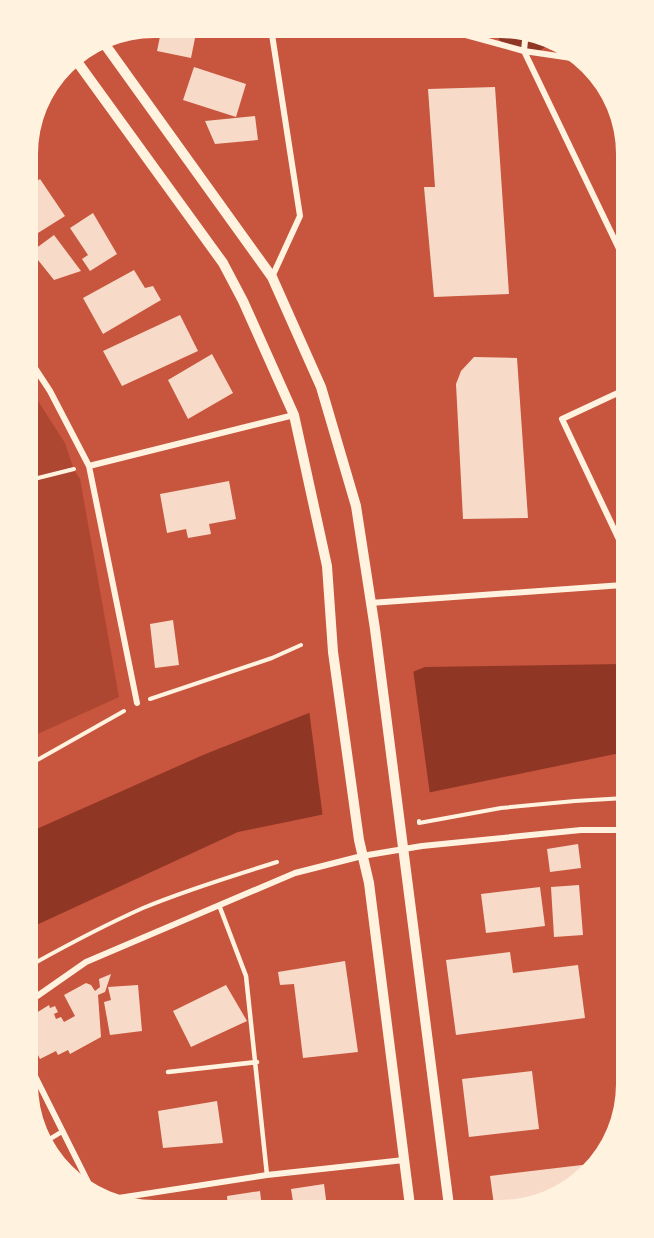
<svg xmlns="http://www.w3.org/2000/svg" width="654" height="1238" viewBox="0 0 654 1238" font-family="'Titillium Web',sans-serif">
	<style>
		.green { fill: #ae4732 }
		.water { fill: #8f3625 }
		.pier { fill: #c8553d }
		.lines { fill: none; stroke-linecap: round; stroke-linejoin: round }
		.river { stroke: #8f3625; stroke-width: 45 }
		.building { fill: #f7dbc8 }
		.path { stroke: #fff3e0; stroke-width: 4 }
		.service { stroke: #fff3e0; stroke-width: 4.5 }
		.minor { stroke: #fff3e0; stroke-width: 6 }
		.tertiary { stroke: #fff3e0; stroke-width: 10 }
	</style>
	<rect width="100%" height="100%" fill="#c8553d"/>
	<!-- green -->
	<path class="green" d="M29,387l36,56 9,27 6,9 39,218 -88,40z"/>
	<!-- water -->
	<path class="water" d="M624,664l1,88 -387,80 -206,95v-96l171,-76 222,-88z"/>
	<!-- pier -->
	<path class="pier" d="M413,669l17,126 -107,23 -14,-108z"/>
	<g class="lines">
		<!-- river -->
		<path class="river" d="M519,29l10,2"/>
	</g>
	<!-- building -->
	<path class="building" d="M162,27l35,1 -6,30 -34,-7z
		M194,67l52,17 -10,33 -53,-17z
		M495,87l14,207 -75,3 -10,-110h11l-7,-98z
		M255,116l3,24 -43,4 -10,-23z
		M40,179l25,37 -35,22 -1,-3 -1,-48z
		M93,213l24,41 -27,17 -8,-12 6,-4 -18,-27z
		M54,235l27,36 -27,9 -20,-25 -5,1v-4h2z
		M134,270l11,18 8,-2 8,14 -58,34 -20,-36z
		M180,315l18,36 -76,35 -19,-35z
		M212,354l21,39 -45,26 -20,-39z
		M474,357l43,1 11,160 -65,1 -7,-135 5,-13z
		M229,481l7,38 -27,5 2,10 -23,4 -2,-9 -19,4 -7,-39z
		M173,620l6,45 -24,3 -5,-44z
		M578,844l3,24 -31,4 -3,-23z
		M579,885l4,50 -29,2 -3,-50z
		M540,887l5,39 -59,7 -5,-39z
		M510,952l3,21 65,-8 7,53 -129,17 -10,-75z
		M345,961l13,91 -55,6 -9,-74 -14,1 -2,-13z
		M111,974l-6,18 -7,3 3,42 -31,17 -2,-4 -10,5 -2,-4 -16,8 -3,-6 -4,1v-39l16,-10 1,3 5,-2 3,6 -4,2 2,5 5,-2 3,5 11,-6 -11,-21 22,-12 5,2 4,6 5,-4 -1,-8z
		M138,985l4,46 -32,4 -6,-33 7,-2 -3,-13z
		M226,985l21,36 -56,26 -18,-36z
		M532,1071l7,58 -70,8 -7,-58z
		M217,1101l6,42 -60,5 -5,-37z
		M63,1159l8,14 -4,2 -9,-13z
		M599,1163l-58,41 -47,1 -4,-29z
		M324,1184l3,23 -33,1 -3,-19z
		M260,1191l2,17 -34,1 -1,-13z"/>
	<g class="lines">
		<!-- path -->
		<path class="path" d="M30,480l44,-11
			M150,699l122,-41 29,-13
			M32,763l92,-52
			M419,821v2l82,-15 74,-7 50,-3
			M33,964c36,-20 72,-39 110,-56 43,-18 89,-32 134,-46"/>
		<!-- service -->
		<path class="service" d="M219,905l27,71 21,199
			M168,1072l89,-10
			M45,1142l18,-11"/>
		<!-- minor -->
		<path class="minor" d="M271,28l29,188 -28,61
			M444,29l80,22 61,9
			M526,30l-2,21 97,202
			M29,359l21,32 39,75 48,237
			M622,391l-60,28 61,129
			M89,466l205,-51
			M370,603l253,-18
			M33,999l53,-37 209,-89 67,-17 60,-10 159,-16h44
			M33,1072l59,118
			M112,1199l155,-24 137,-15"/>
		<!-- tertiary -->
		<path class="tertiary" d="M101,39l171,238 49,110 35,119 19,123 74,577
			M73,56l150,207 20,38 51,114 33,151 6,86 26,188 10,43 41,323"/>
	</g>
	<!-- crop -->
	<path d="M0 0H654V1238H0ZM154 38H500A116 116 0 0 1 616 154V1084A116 116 0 0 1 500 1200H154A116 116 0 0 1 38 1084V154A116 116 0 0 1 154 38Z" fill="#fff3e0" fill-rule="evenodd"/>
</svg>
